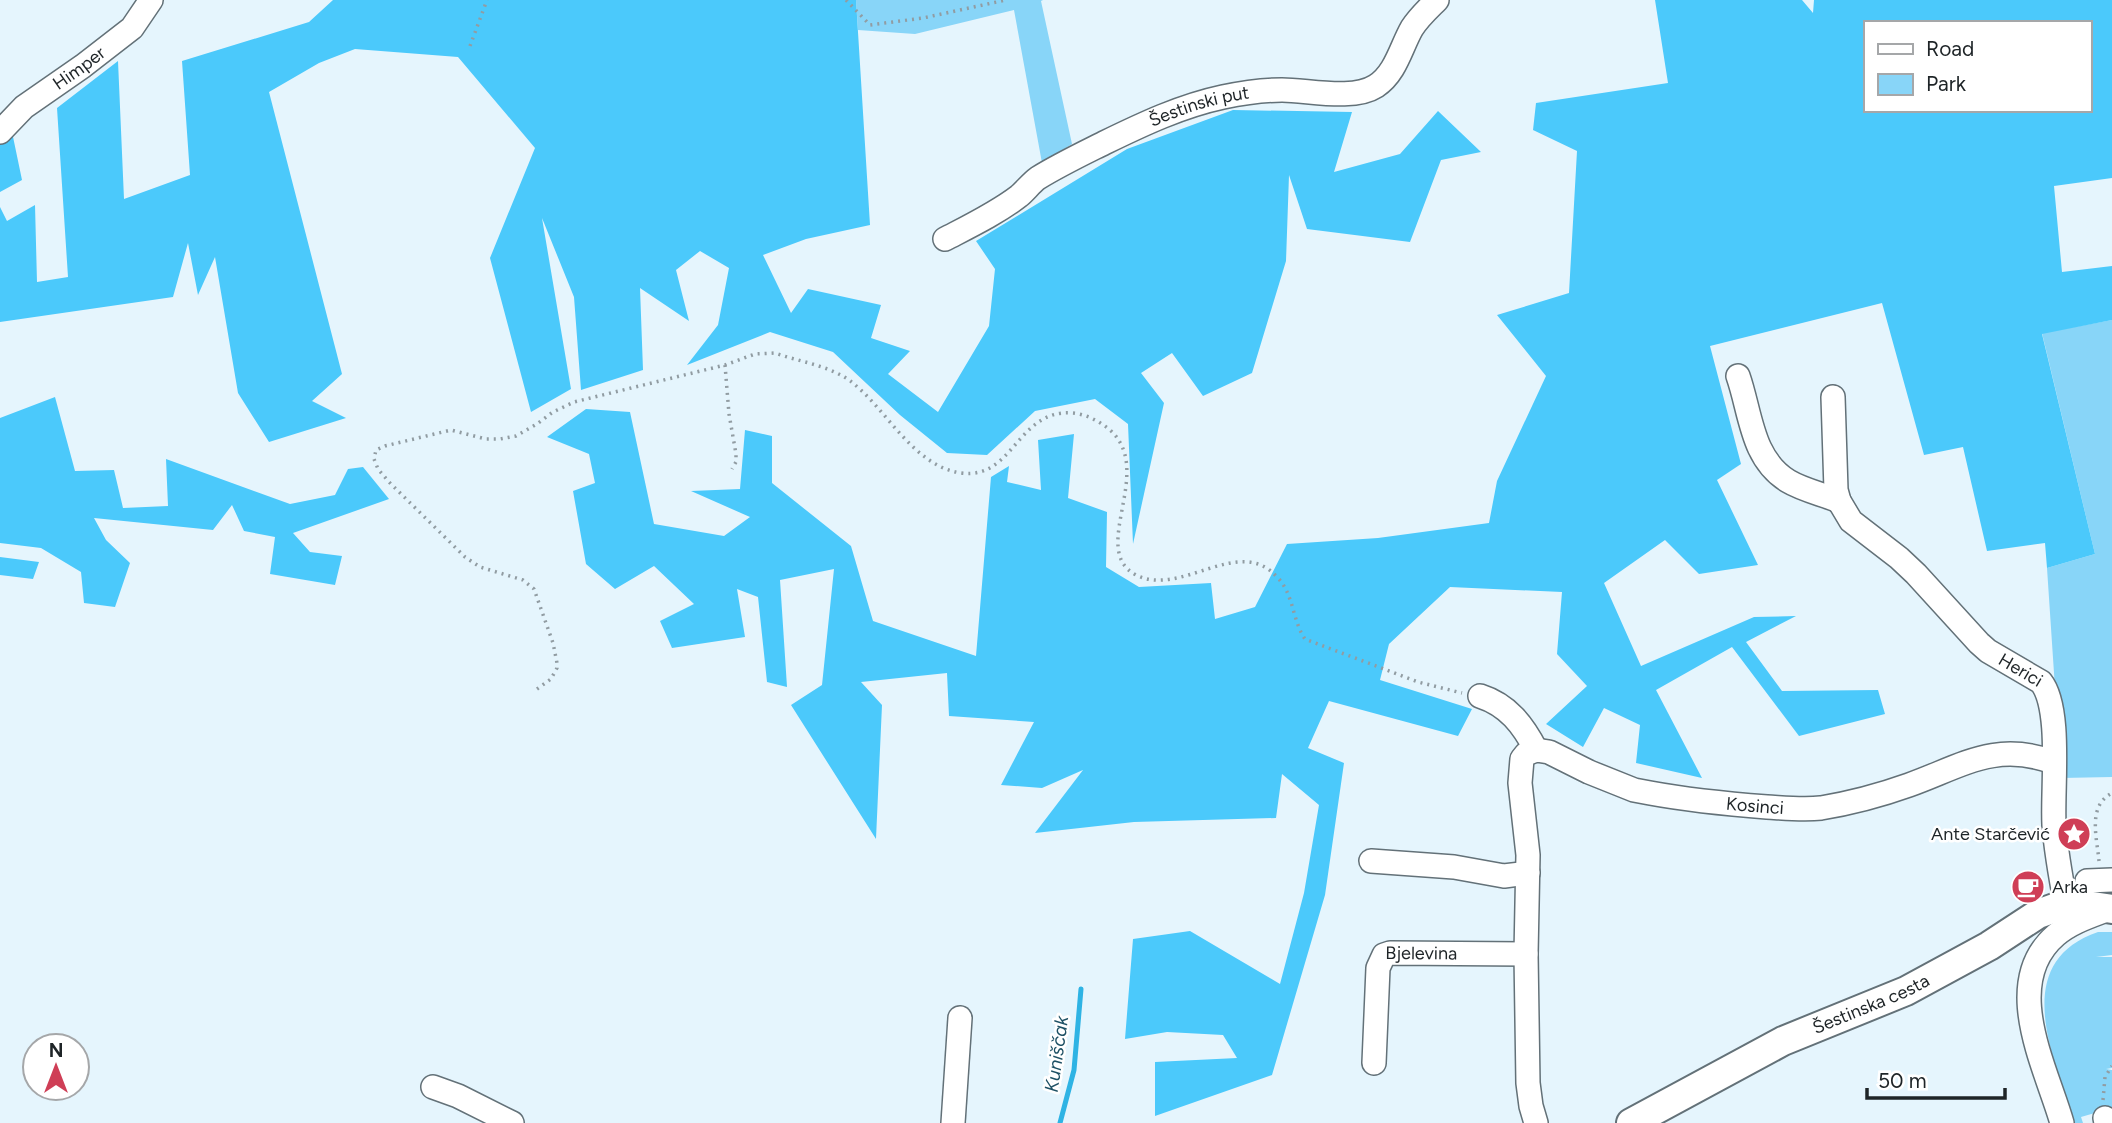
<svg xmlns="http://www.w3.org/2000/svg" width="2112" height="1123" viewBox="0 0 2112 1123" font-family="Figtree,sans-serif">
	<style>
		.green { fill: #88d5f8 }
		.forest { fill: #4bc9fb; fill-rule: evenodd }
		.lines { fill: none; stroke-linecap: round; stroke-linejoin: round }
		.stream { stroke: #2eb3e4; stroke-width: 5 }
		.minor-casing { stroke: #637178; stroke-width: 26 }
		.major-casing { stroke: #637178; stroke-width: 32 }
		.path { stroke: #919ca2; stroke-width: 3.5; stroke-dasharray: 2 5; stroke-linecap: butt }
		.minor { stroke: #fff; stroke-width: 23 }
		.major { stroke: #fff; stroke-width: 28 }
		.labels { text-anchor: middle; stroke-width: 5; stroke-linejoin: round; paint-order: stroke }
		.street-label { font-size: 18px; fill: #1e2427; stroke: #fff }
		.poi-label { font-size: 18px; fill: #1e2427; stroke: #fff; text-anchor: end }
		.water-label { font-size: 19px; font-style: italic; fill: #1e5165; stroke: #fff }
	</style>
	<rect width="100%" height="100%" fill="#e5f5fd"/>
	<!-- green -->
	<path class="green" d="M856,0h187l-2,1 31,143 -30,19 -28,-153 -99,24 -57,-4z
		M2112,320v457l-51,1 -14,-210 48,-14 -53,-221z
		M2098,932h14v23l-16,2h16v111l-6,1 6,1v38l-31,9 2,6h-8c-21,-64 -67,-160 23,-191z"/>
	<!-- forest -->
	<path class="forest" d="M333,0h523l14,225 -64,14 -43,16 28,58 17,-24 73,16 -10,33 39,13 -22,23 50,38 51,-86 6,-57 -19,-28 151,-92 106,-39 119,2 -18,60 66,-18 38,-43 43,41 -40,8 -31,82 -103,-13 -18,-54 -3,86 -34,112 -49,23 -31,-43 -31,20 23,30 -31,141 -5,-120 -33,-25 -60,12 -48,44 -40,-2 -47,-38 -67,-63 -63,-20 -83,33 31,-40 11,-57 -29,-17 -24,19 13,51 -49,-33 3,82 -62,20 -7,-93 -32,-79 29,171 -40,23 -41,-154 45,-110 -77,-91 -103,-8 -36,14 -50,29 73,282 -30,27 34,17 -77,24 -31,-49 -23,-136 -17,38 -10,-52 -15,54 -173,25v-115l7,14 28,-16 2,77 31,-5 -11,-169 61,-47 6,138 66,-24 -8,-114 127,-39z
		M1655,0h147l11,13 1,-13h298v178l-58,8 8,86 50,-6v54l-70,14 53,220 -48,14 -2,-25 -58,8 -24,-104 -39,8 -42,-152 -172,43 31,118 -24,16 41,85 -59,9 -34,-34 -61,43 37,83 113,-49 42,-1 -50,26 36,49 96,-1 7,24 -86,22 -67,-89 -76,43 46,88 -66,-15 4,-38 -36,-17 -21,39 -37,-23 41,-38 -30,-32 5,-62 -112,-5 -61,57 -9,36 92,29 -14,27 -129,-35 -21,47 36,15 -19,132 -53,180 -117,41v-54l82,-4 -14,-23 -56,-3 -42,7 8,-100 57,-8 90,53 24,-91 15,-88 -37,-31 -6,44 -142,4 -99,11 48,-63 -41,18 -41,-3 33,-63 -85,-6 -2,-43 -86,9 21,23 -6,134 -85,-134 31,-20 12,-116 -54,11 7,107 -20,-5 -9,-85 -21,-8 8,48 -73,11 -12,-27 34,-17 -40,-38 -39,23 -29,-25 -13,-73 22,-8 -6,-29 -42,-17 39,-28 44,3 24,112 70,12 26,-19 -59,-26 49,-2 5,-59 27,6v47l79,63 22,75 103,35 15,-179 18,-11 -2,16 34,8 -3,-50 36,-6 -6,64 39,14 -1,55 33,20 72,-4 4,36 40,-12 32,-63 91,-6 111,-15 8,-42 49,-105 -49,-61 72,-22 8,-142 -44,-21 3,-27 132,-20zM1865,23h224v87h-224z
		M12,132l10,48 -22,12v-47z
		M55,397l20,74 39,-1 9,38 45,-2 -2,-47 124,45 45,-9 13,-26 15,-2 26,32 -96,34 17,19 32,4 -7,29 -65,-11 5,-37 -31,-6 -12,-26 -19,25 -119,-12 12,22 24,23 -15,44 -31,-4 -3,-31 -40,-24 -41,-5v-125z
		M0,557l39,5 -6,17 -33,-4z"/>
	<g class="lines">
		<!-- stream -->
		<path class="stream" d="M1060,1123l14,-53 7,-81"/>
		<defs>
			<g id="minor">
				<path id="s1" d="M0,132l24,-25 59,-41 49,-38 19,-28"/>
				<path id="s2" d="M945,239c25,-13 52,-26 74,-43 7,-6 12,-13 19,-18 21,-13 44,-24 66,-35 39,-19 77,-37 119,-46 19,-4 39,-7 59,-7 26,0 71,11 94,-4 20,-13 25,-39 36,-58 7,-11 16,-19 25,-28"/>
				<path d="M1738,376c13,37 13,82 50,105 15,9 34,13 51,20"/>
				<path id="s3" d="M1833,397l3,93 3,11 12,20 48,37 17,16 63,69 9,8 53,31c21,26 11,107 13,143 2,27 7,54 12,80"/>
				<path d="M1480,696c28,9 43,29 56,54"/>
				<path d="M1371,861l83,6 50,9 24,-3"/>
				<path d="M2087,881l25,-1"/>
				<path id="s4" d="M1374,1063l4,-95 6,-13 6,-2 136,1"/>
				<path d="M433,1087l25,9 54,27"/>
				<path d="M2105,1118l1,5"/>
				<path d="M953,1123l7,-105"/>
				<path id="s5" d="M1536,1123l-5,-17 -3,-23 -2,-129 2,-99 -8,-72 2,-24 4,-5 10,-4 13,2 40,20 45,18 16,3c38,7 78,11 117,14 18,1 36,3 54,1 30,-5 60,-13 88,-23 53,-19 86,-44 144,-23"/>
				<path d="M2062,1123c-16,-56 -62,-140 -6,-188 15,-13 35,-19 53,-26"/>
			</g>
			<g id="major">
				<path id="s6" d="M1631,1123l152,-82 123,-50 83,-45 49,-32 22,-8 19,-2 33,5"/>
			</g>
		</defs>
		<!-- minor casing -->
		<use href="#minor" class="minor-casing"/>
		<!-- major casing -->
		<use href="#major" class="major-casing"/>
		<!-- path -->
		<path class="path" d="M846,0l24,25 53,-7 83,-18
			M470,46l17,-46
			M725,365l4,49 7,40v8l-4,7
			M537,689l14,-10 6,-11v-5l-4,-20 -19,-54 -11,-9 -43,-13 -15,-10 -76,-75 -11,-13 -4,-10 2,-9 9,-4 66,-16 35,9h14l16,-3 21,-12 16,-12 21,-10 151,-37 30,-11 20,-1c25,9 52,12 74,27 37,27 63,86 112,93 53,7 56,-64 111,-60 14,1 27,8 38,17 46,41 -22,120 26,145 45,23 103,-41 141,2 17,17 15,43 28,62l113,43 44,11
			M2099,861c-2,-23 -12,-55 13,-68
			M2103,1100l2,-23 7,-11"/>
		<!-- minor -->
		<use href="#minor" class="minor"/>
		<!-- major -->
		<use href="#major" class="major"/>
	</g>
	<!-- icons -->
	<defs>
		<symbol id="sight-disc" viewBox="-11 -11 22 22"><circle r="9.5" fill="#cf3e56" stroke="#fff"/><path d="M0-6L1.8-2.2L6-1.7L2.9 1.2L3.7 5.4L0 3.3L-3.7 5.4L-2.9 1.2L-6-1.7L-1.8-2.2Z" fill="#fff"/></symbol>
		<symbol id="cafe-disc" viewBox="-11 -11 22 22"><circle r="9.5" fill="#cf3e56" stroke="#fff"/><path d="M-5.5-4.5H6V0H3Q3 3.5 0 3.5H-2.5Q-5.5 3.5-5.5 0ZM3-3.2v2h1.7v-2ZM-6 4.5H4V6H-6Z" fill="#fff"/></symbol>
	</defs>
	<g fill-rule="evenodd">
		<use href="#sight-disc" x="2055" y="815" width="38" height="38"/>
		<use href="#cafe-disc" x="2009" y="868" width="38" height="38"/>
	</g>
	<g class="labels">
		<!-- street labels -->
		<g class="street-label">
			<text dy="6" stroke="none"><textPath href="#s1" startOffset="102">Himper</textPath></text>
			<text dy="6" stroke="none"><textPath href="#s2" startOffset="289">Šestinski put</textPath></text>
			<text dy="6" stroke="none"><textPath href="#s3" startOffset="355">Herici</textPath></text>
			<text dy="6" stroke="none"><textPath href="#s5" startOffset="611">Kosinci</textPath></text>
			<text dy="6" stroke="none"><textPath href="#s4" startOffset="147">Bjelevina</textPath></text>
			<text dy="6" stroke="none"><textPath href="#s6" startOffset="268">Šestinska cesta</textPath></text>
		</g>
		<!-- poi labels -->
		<g class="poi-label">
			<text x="2050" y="840">Ante Starčević</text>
			<text x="2052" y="893" text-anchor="start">Arka</text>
		</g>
		<!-- water labels -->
		<g class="water-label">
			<text transform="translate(1056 1054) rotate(-82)" y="7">Kuniščak</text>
		</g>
	</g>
	<!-- legend -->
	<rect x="1864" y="21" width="228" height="91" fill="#ffffff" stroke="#a5a7a9" stroke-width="2"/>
	<rect x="1878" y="44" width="35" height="10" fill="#ffffff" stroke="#a5a7a9" stroke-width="2"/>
	<text x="1926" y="56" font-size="21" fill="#1e2427">Road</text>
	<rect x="1878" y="74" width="35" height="21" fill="#88d5f8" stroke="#a5a7a9" stroke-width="2"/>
	<text x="1926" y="91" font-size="21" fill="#1e2427">Park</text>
	<!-- north arrow -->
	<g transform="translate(56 1067)"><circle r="33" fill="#ffffff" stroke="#a5a7a9" stroke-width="2"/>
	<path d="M0-5L12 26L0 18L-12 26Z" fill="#cf3e56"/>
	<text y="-10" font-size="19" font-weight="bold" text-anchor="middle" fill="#1e2427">N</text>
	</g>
	<!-- scale -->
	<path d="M1867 1088v10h138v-10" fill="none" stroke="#1e2427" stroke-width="3.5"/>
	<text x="1878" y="1088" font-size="21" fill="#1e2427" stroke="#ffffff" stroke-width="5" paint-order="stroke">50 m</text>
</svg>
